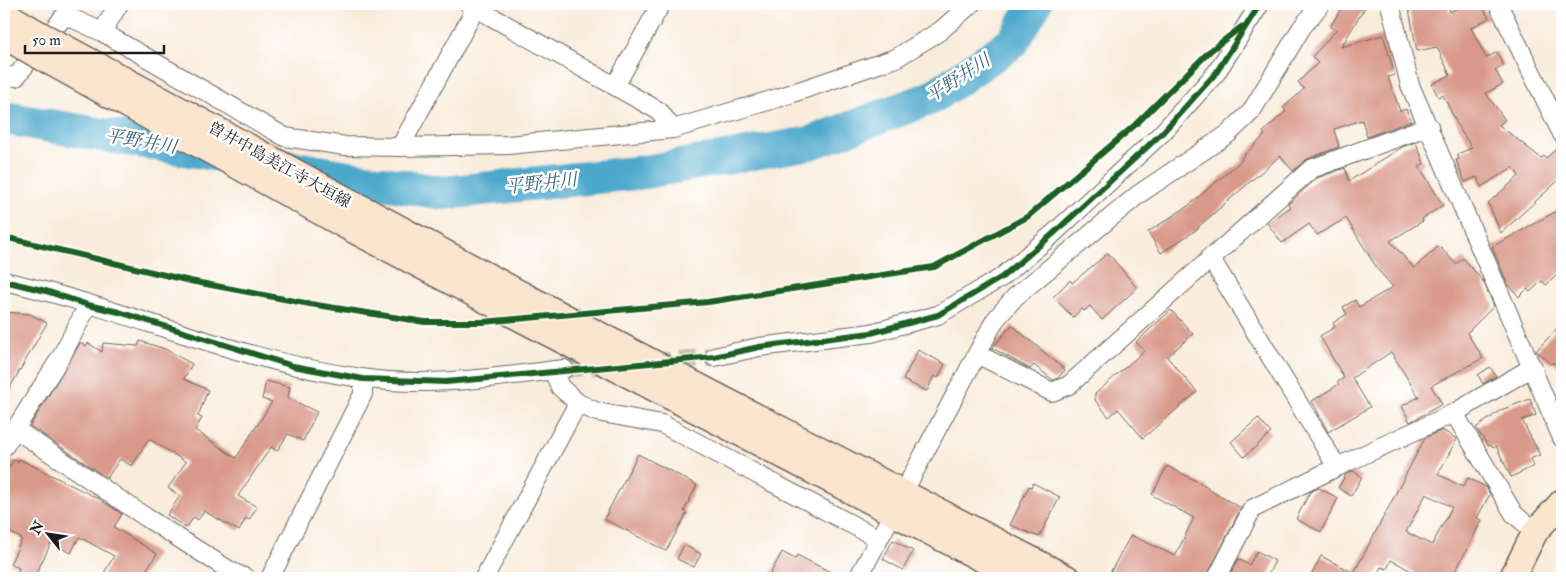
<svg xmlns="http://www.w3.org/2000/svg" width="1566" height="582" viewBox="0 0 1566 582" font-family="'IM FELL Double Pica','Noto Serif JP',serif">
	<style>
		.lines { fill: none; stroke-linecap: round; stroke-linejoin: round }
		.river { stroke: #4ea9cc; stroke-width: 34 }
		.building { fill: #d9998a; fill-rule: evenodd }
		.street-tunnel { stroke: #cdc2b5; stroke-width: 18; stroke-dasharray: 18 9; stroke-linecap: butt }
		.street-casing { stroke: #69655f; stroke-width: 20 }
		.secondary-casing { stroke: #69655f; stroke-width: 28 }
		.street { stroke: #fff; stroke-width: 18 }
		.secondary { stroke: #fce5cf; stroke-width: 25 }
		.secondary-bridge-casing { stroke: #69655f; stroke-width: 28; stroke-linecap: butt }
		.secondary-bridge { stroke: #fce5cf; stroke-width: 25 }
		.cycleway-casing { stroke: #fff; stroke-width: 9 }
		.cycleway { stroke: #1b5e20; stroke-width: 6 }
		.labels { text-anchor: middle; stroke-width: 5; stroke-linejoin: round; paint-order: stroke }
		.street-label { font-size: 16px; fill: #1c1c1c; stroke: #fff }
		.water-label { font-size: 18px; font-style: italic; fill: #356274; stroke: #fff }
	</style>
	<rect width="100%" height="100%" fill="#fff"/>
	<filter id="ink" filterUnits="userSpaceOnUse"><feTurbulence type="fractalNoise" baseFrequency=".02" numOctaves="2"/><feDisplacementMap in="SourceGraphic" scale="10" xChannelSelector="R" yChannelSelector="G"/><feConvolveMatrix kernelMatrix="1 2 1 2 8 2 1 2 1" color-interpolation-filters="sRGB"/></filter>
	<filter id="wash" filterUnits="userSpaceOnUse"><feTurbulence type="fractalNoise" baseFrequency=".0096" numOctaves="4" result="noise"/><feDisplacementMap in="SourceGraphic" scale="20" xChannelSelector="R" yChannelSelector="G"/><feGaussianBlur stdDeviation="1.12" result="paint"/><feColorMatrix in="noise" values="0 0 0 0 0 0 0 0 0 0 0 0 0 0 0 0 0 1.4 0 .05"/><feComposite in="paint" operator="in"/></filter>
	<g filter="url(#wash)">
		<rect width="100%" height="100%" fill="#f9ecdb"/>
		<g class="lines">
			<!-- river -->
			<path class="river" d="M4,118l221,38
				M277,165l166,28 202,-21 165,-29 121,-45 82,-56 22,-38"/>
		</g>
		<g id="blocks">
			<!-- building -->
			<path class="building" d="M1344,4h23l-26,43 42,-12 12,40 -7,2 12,34 6,-2 5,12 -44,16 -5,-17 -28,9 5,18 -32,12 -14,12 -13,-15 -82,71 1,1 -38,25 -13,-21 40,-26 54,-46 -1,-2 24,-23 -2,-3 23,-21 -3,-3 21,-19 -6,-7 20,-19 -6,-6 24,-27 -6,-3z
				M1408,4h40l2,8 15,-8h16l8,14 -18,10 15,30 11,-6 7,14 -9,4 8,14 -17,9 19,27 -6,5 42,33 3,-2 2,2 16,-14v33l-61,56 -13,-30 31,-27 -6,-9 -32,20 -4,-10 -12,5 -9,-22 3,-1 -2,-5 15,-6 -13,-20 -16,-33 -5,2 -6,-13 18,-9 -13,-28 -20,4z
				M1416,142l8,22 -5,2 24,39 -21,14 1,2 -33,20 24,27 25,-22 17,18 7,-6 20,23 11,25 -27,27 16,25 -52,28 11,18 -32,18 -8,-16 17,-9 -28,-45 -39,26 18,29 -42,25 -16,-31 27,-17 -2,-2 7,-4 -24,-42 15,-9 -2,-4 14,-9 -4,-7 12,-7 4,7 34,-20 -15,-17 -32,-52 -29,17 -8,-11 -27,19 -15,-20 24,-16 -3,-3 29,-26 28,-10 4,13 53,-34z
				M1562,208v63l-16,14 -4,-4 -12,11 -3,-3 -8,8 -12,-14 -15,-36z
				M1108,253l29,35 -35,32 -12,-14 -6,5 -2,-2 -9,8 -20,-20 17,-17 2,3z
				M1171,310l22,24 -26,23 30,35 -54,46 -25,-29 -9,8 -14,-17v-6l49,-43 -8,-9z
				M4,312l26,2 17,9 -43,75z
				M1562,323v47l-9,-8 -2,2 -15,-13z
				M1012,325l53,45 -7,8 -5,2 -19,-15 -4,4 -38,-21z
				M140,341l25,8 27,15 -8,15 24,11 -10,26 4,2 -7,12 41,28 36,-56 -10,-3 4,-18 24,6 -2,11 29,14 -14,29 -15,-7 -11,17 -6,-4 -33,49 19,11 -8,13 -3,-2 -7,13 -35,-20 -6,9 -4,-3 -8,11 -19,-13 13,-19 -12,-8 18,-26 -37,-23 -17,27 -12,-7 -13,19 -77,-52 50,-83 6,3 2,-3 14,9 1,-9 35,3z
				M918,350l27,14 -7,14 -4,-2 -7,15 -24,-11z
				M1490,367l6,9 -13,8 -5,-9z
				M1530,399l6,16 -14,5 18,35 -10,4 4,7 -23,11 -15,-31 -3,2 -3,-3 -2,1 -12,-18 25,-18z
				M1258,418l13,15 -27,24 -13,-15z
				M1442,430l15,9 -19,35 25,13 5,-9 18,9 4,7 -13,24 5,2 -30,58h-37l2,-4 -26,-14 -4,9 -6,-2 -6,11h-65l11,-22 33,17 71,-135zM1426,494l26,13 -20,38 -26,-13z
				M638,454l59,31 -13,26 3,2 -21,38 -62,-32z
				M19,459l80,40 23,15 -8,13 43,27 -16,24h-40l13,-22 -35,-19 -8,16 -20,-10 -17,35h-19l4,-10 -9,-4 12,-25 -18,-10v-62l4,3 5,-10 5,2z
				M1167,466l41,21 -1,1 9,6 25,14 -35,70h-99l24,-43 44,21 19,-38 -42,-23z
				M1353,471l9,6 -11,19 -13,-8 8,-14z
				M1033,483l27,14 -21,40 -29,-12 19,-39 2,1z
				M1319,488l19,10 -17,34 -25,-13 14,-27z
				M893,540l20,11 -10,19 -20,-11z
				M684,545l17,9 -7,13 -17,-8z
				M1257,551l18,10 -7,14 7,3h-46l9,-19 11,6z
				M782,552l13,7 2,-4 45,23h-74z"/>
		</g>
	</g>
	<g filter="url(#ink)">
		<use href="#blocks" fill-opacity="0" stroke="#69655f" stroke-width="1"/>
		<g class="lines">
			<!-- street-tunnel -->
			<path class="street-tunnel" d="M652,362l62,-5
				M564,369l47,-4"/>
			<defs>
				<path id="street" d="M469,4l190,107 14,18
					M1390,4l20,81 152,353
					M1498,4l64,130
					M102,32l17,-28
					M4,75l12,2 49,-62 37,17 183,105 60,9 55,1 108,-2 165,-16 105,-31 118,-40 44,-27 31,-27
					M615,86l46,-82
					M400,147l78,-143
					M1210,257l127,210
					M4,281c120,27 234,80 357,97 67,10 137,-1 203,-9
					M977,354l75,38 17,-7 242,-216 118,-43
					M714,357l45,-10 112,-14 67,-18 64,-38 51,-43 109,-101 54,-60 44,-69
					M553,370l7,17 18,16 19,9 65,12 217,115
					M1454,413l60,101 21,18
					M15,429l132,89 85,54 14,6
					M4,447l58,-92 26,-50
					M903,493l92,-173 20,-23 124,-103 89,-60 23,-22 51,-85 19,-23
					M270,578l93,-184v-15
					M484,578l94,-175
					M858,578l35,-65
					M1217,578l35,-69 85,-42 117,-54 79,-46"/>
				<path id="secondary" d="M4,13l32,19
					M4,36l19,11
					M523,295l544,283
					M508,312l510,266
					M1512,578l23,-46 27,-30"/>
			</defs>
			<!-- street casing -->
			<use href="#street" class="street-casing"/>
			<!-- secondary casing -->
			<use href="#secondary" class="secondary-casing"/>
			<!-- street -->
			<use href="#street" class="street"/>
			<!-- secondary -->
			<use href="#secondary" class="secondary"/>
			<defs>
				<path id="secondary-bridge" d="M36,32l487,263
					M23,47l319,177 166,88"/>
			</defs>
			<!-- secondary-bridge casing -->
			<use href="#secondary-bridge" class="secondary-bridge-casing"/>
			<!-- secondary-bridge -->
			<use href="#secondary-bridge" class="secondary-bridge"/>
			<defs>
				<path id="cycleway" d="M4,237l186,44 120,23 115,18h58l225,-20 226,-35 93,-50 108,-92 75,-74 31,-24
					M4,281l42,10 42,14 31,7 174,54 70,13 83,3 268,-25 45,-10 112,-14 67,-18 64,-38 51,-43 109,-101 54,-60 44,-69"/>
			</defs>
			<!-- cycleway casing -->
			<use href="#cycleway" class="cycleway-casing"/>
			<!-- cycleway -->
			<use href="#cycleway" class="cycleway"/>
		</g>
	</g>
	<g class="labels">
		<!-- street labels -->
		<g class="street-label">
			<text transform="translate(280 164) rotate(29)" y="6">曽井中島美江寺大垣線</text>
		</g>
		<!-- water labels -->
		<g class="water-label">
			<text transform="translate(958 78) rotate(-33)" y="6">平野井川</text>
			<text transform="translate(141 141) rotate(10)" y="6">平野井川</text>
			<text transform="translate(541 183) rotate(-6)" y="6">平野井川</text>
		</g>
	</g>
	<!-- margin -->
	<rect width="1566" height="582" fill="none" stroke="#fff" stroke-width="20"/>
	<!-- north arrow -->
	<g transform="translate(48 534) rotate(300)" stroke="#ffffff" stroke-width="4" paint-order="stroke">
	<path d="M0-4L9 19L0 12L-9 19Z" fill="#1c1c1c"/>
	<text y="-8" font-size="14" font-weight="bold" text-anchor="middle" fill="#1c1c1c">N</text>
	</g>
	<!-- scale -->
	<path d="M25 45v8h139v-8" fill="none" stroke="#1c1c1c" stroke-width="2.5"/>
	<text x="32" y="45" font-size="15" fill="#1c1c1c" stroke="#ffffff" stroke-width="4" paint-order="stroke">50 m</text>
</svg>
